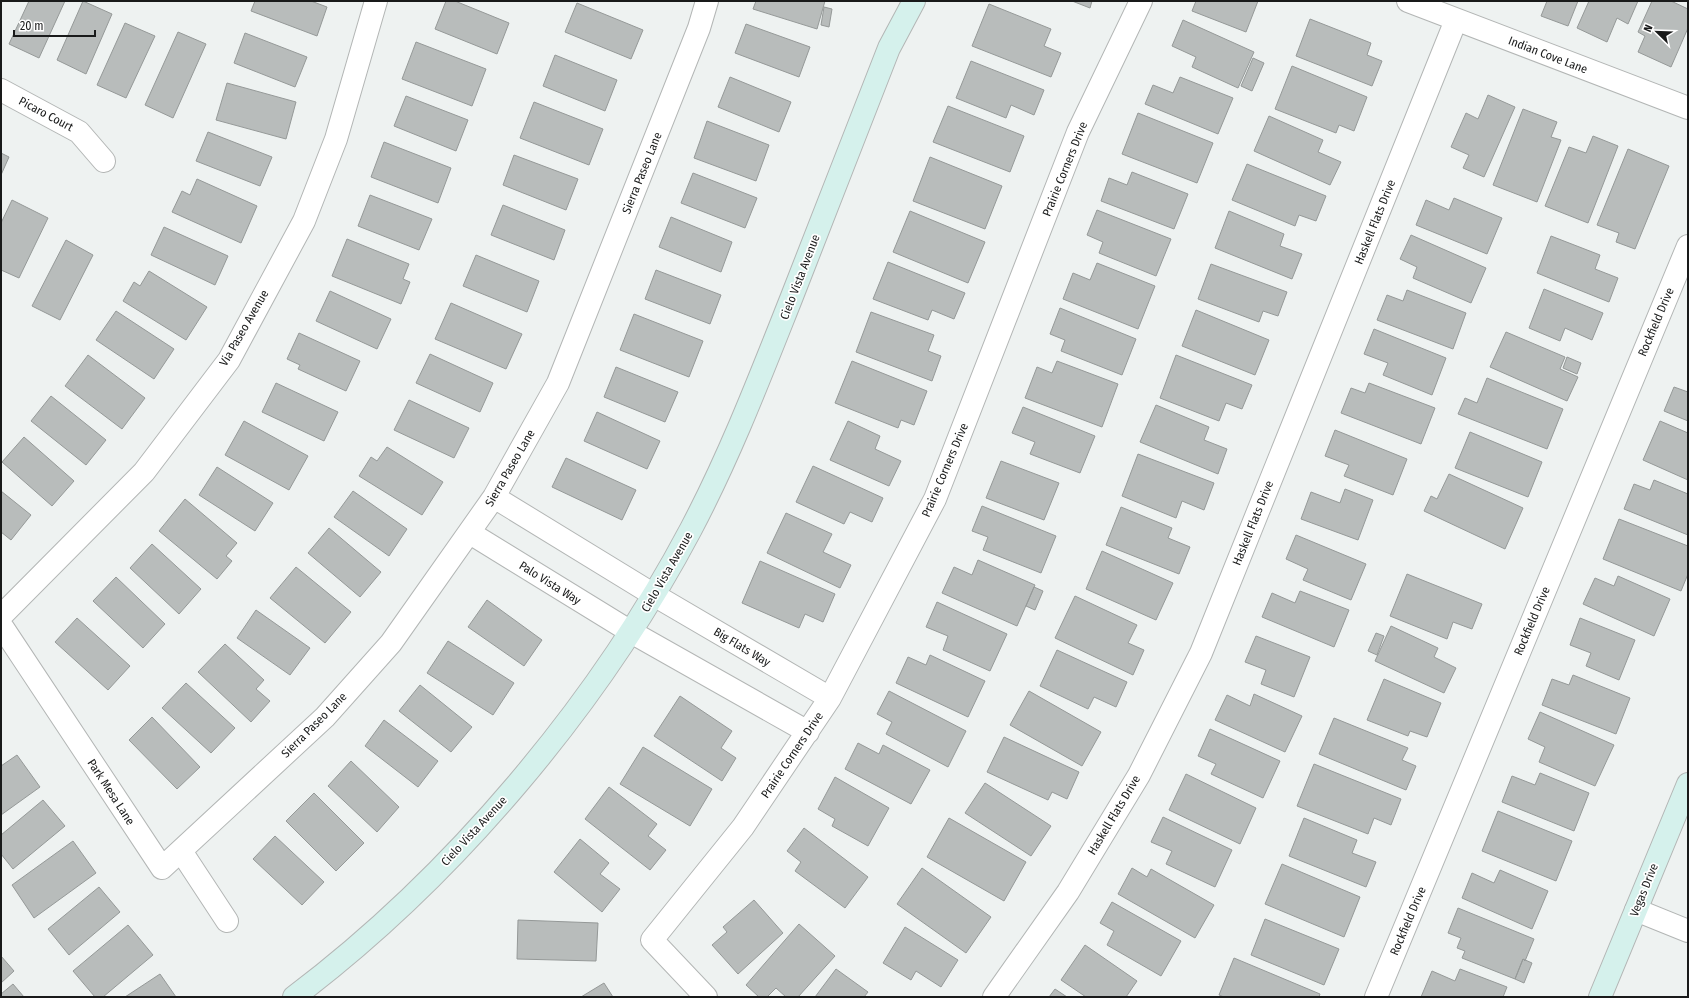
<svg xmlns="http://www.w3.org/2000/svg" width="1689" height="998" viewBox="0 0 1689 998" font-family="'Fira Sans Condensed',sans-serif">
	<style>
		.building { fill: #b8bcbb; stroke: #959998 }
		.lines { fill: none; stroke-linecap: round; stroke-linejoin: round }
		.street-casing { stroke: #b3b6b5; stroke-width: 24 }
		.secondary-casing { stroke: #b3b6b5; stroke-width: 24 }
		.street { stroke: #fff; stroke-width: 22 }
		.secondary { stroke: #d5f1ec; stroke-width: 22 }
		.labels { text-anchor: middle; stroke-width: 3.5; stroke-linejoin: round; paint-order: stroke }
		.street-label { font-size: 12px; fill: #191a1a; stroke: #fff }
	</style>
	<rect width="100%" height="100%" fill="#eef2f1"/>
	<!-- building -->
	<path class="building" d="M29,1h36l-26,57 -30,-14z
		M83,1l29,13 -26,60 -29,-14z
		M255,1h56l16,6 -10,29 -66,-25z
		M446,1h9l54,22 -12,31 -62,-25z
		M756,1h69l-8,28 -64,-20z
		M1072,1h20l-2,7z
		M1196,1h62l-12,31 -54,-21z
		M1547,1h31l-10,25 -27,-10z
		M1589,1h49l-10,23 -11,-6 -10,24 -30,-14z
		M1652,1h19l17,8v19l-17,39 -33,-15 7,-16 -7,-4z
		M577,3l66,27 -12,29 -66,-27z
		M989,4l62,25 -7,17 17,7 -10,24 -79,-31z
		M824,7l8,2 -3,18 -8,-2z
		M1310,19l61,24 -4,12 15,6 -10,25 -76,-30z
		M1183,20l71,32 -16,36 -46,-21 4,-10 -24,-11z
		M125,23l30,13 -29,62 -29,-13z
		M746,24l64,23 -11,30 -64,-24z
		M178,32l28,12 -33,74 -28,-13z
		M245,33l62,24 -12,30 -61,-24z
		M416,42l70,27 -14,37 -70,-27z
		M555,55l62,25 -12,31 -62,-25z
		M1253,58l11,5 -12,28 -11,-5z
		M971,61l73,29 -10,25 -23,-10 -5,13 -50,-20z
		M1292,66l75,31 -13,34 -15,-6 -3,8 -61,-24z
		M730,77l61,25 -12,30 -61,-25z
		M1180,77l53,21 -15,36 -73,-30 8,-19 20,8z
		M227,83l69,19 -10,37 -70,-19z
		M1488,95l27,12 -31,70 -21,-9 6,-13 -18,-8 15,-34 12,6z
		M406,96l62,24 -12,31 -62,-25z
		M534,102l69,27 -14,36 -69,-27z
		M948,106l76,30 -14,36 -77,-30z
		M1523,109l34,13 -6,15 10,3 -24,62 -44,-17z
		M1138,113l75,30 -16,40 -75,-29z
		M1269,116l54,24 -5,12 23,10 -11,23 -76,-34z
		M707,121l62,24 -13,36 -62,-23z
		M208,132l64,25 -12,29 -64,-25z
		M1593,136l25,10 -30,77 -43,-17 24,-59 17,6z
		M384,142l67,26 -13,35 -67,-26z
		M1628,149l41,17 -34,83 -19,-7 3,-9 -22,-8z
		M1,153l8,4 -8,18z
		M514,155l64,24 -12,31 -63,-25z
		M930,157l72,29 -17,43 -72,-28z
		M1247,164l79,32 -10,25 -17,-6 -4,11 -63,-26z
		M1132,172l56,22 -14,35 -73,-28 8,-23 18,7z
		M693,173l64,25 -12,30 -64,-25z
		M197,179l60,27 -16,37 -69,-31 10,-21 8,4z
		M370,195l62,24 -13,31 -61,-24z
		M1454,198l48,20 -15,36 -71,-29 10,-25 23,10z
		M12,200l36,18 -29,60 -18,-8v-47z
		M503,205l62,25 -11,30 -63,-25z
		M1097,210l74,29 -15,37 -57,-23 4,-11 -16,-7z
		M910,211l75,31 -17,41 -75,-31z
		M1229,211l55,23 -4,12 22,8 -10,25 -77,-31z
		M671,217l61,25 -11,30 -62,-25z
		M164,227l64,29 -13,29 -64,-30z
		M1411,235l75,33 -15,35 -58,-25 4,-11 -17,-8z
		M1551,236l49,19 -5,14 23,9 -9,24 -72,-29z
		M347,239l62,25 -6,15 7,3 -9,22 -69,-28z
		M66,240l27,15 -33,65 -28,-14z
		M476,255l63,26 -12,31 -64,-26z
		M888,262l77,31 -11,26 -22,-9 -4,10 -55,-21z
		M1097,263l58,23 -17,43 -75,-30 10,-26 17,7z
		M1211,264l76,28 -9,24 -15,-5 -4,11 -61,-23z
		M656,270l65,25 -11,29 -65,-25z
		M149,271l58,36 -21,33 -63,-39 11,-19 6,4z
		M1544,289l59,24 -11,27 -27,-12 -5,13 -31,-13z
		M1407,290l59,23 -13,36 -76,-29 10,-25 16,6z
		M330,291l61,28 -14,30 -61,-28z
		M451,303l71,31 -16,35 -71,-30z
		M1060,308l76,31 -14,36 -61,-24 4,-11 -15,-6z
		M1196,310l73,30 -14,35 -73,-29z
		M116,311l58,38 -20,30 -58,-39z
		M871,312l63,23 -6,16 13,5 -9,25 -76,-29z
		M634,314l69,27 -14,36 -69,-27z
		M1374,329l72,29 -14,37 -49,-20 5,-12 -24,-9z
		M1506,332l59,25 -5,12 18,8 -11,24 -77,-34z
		M299,333l61,28 -14,30 -48,-22 2,-4 -13,-6z
		M430,354l63,29 -13,29 -64,-29z
		M88,355l57,43 -23,31 -57,-43z
		M1176,355l76,30 -10,24 -16,-6 -7,18 -59,-23z
		M1567,357l14,6 -4,11 -14,-6z
		M852,361l75,30 -13,34 -13,-5 -3,8 -63,-25z
		M1057,361l61,23 -16,43 -77,-29 12,-31 15,6z
		M616,367l62,25 -13,30 -61,-25z
		M1487,378l76,31 -16,40 -89,-35 7,-16 12,5z
		M276,383l62,29 -14,29 -62,-29z
		M1369,383l66,25 -14,36 -80,-31 10,-25 14,5z
		M1674,387l14,5v29l-24,-10z
		M51,396l55,44 -20,25 -55,-44z
		M409,400l60,28 -15,30 -60,-28z
		M1156,405l53,22 -5,13 23,9 -9,25 -78,-32z
		M1023,407l72,29 -15,37 -50,-19 5,-12 -23,-9z
		M597,412l63,29 -13,28 -63,-28z
		M244,421l64,35 -19,34 -64,-35z
		M848,421l32,15 -5,13 26,12 -12,25 -59,-26z
		M1660,421l28,12v47l-45,-20z
		M1335,430l72,29 -14,36 -49,-19 5,-11 -24,-9z
		M1470,432l72,30 -14,35 -73,-29z
		M24,437l50,44 -22,25 -50,-44z
		M387,447l56,35 -21,33 -63,-39 12,-19 6,4z
		M1138,454l76,29 -10,27 -22,-9 -6,17 -54,-22z
		M566,458l70,32 -14,30 -70,-33z
		M1001,461l58,22 -15,37 -58,-22z
		M813,466l70,32 -11,24 -22,-10 -6,12 -48,-22z
		M217,467l56,36 -18,28 -56,-36z
		M1449,474l74,34 -18,41 -81,-38 7,-15 6,3z
		M1654,480l34,14v41l-64,-26 10,-25 16,6z
		M1345,489l28,11 -15,40 -57,-21 10,-27 29,11z
		M1,491l30,24 -20,25 -10,-8z
		M353,491l54,38 -18,27 -55,-39z
		M185,499l52,44 -11,13 6,5 -15,18 -58,-48z
		M982,506l74,30 -15,37 -58,-23 5,-13 -16,-6z
		M1121,507l51,21 -4,10 22,9 -11,27 -73,-29z
		M786,513l46,21 -9,18 28,13 -11,23 -73,-35z
		M1619,519l69,27v28l-7,17 -78,-32z
		M329,528l52,44 -21,25 -52,-44z
		M1296,535l70,29 -15,36 -48,-20 5,-11 -22,-10z
		M152,544l49,45 -22,25 -49,-46z
		M1102,551l71,32 -17,37 -70,-31z
		M978,560l57,25 -18,41 -75,-33 12,-26 18,8z
		M760,561l75,33 -12,28 -18,-8 -6,14 -57,-25z
		M296,567l55,45 -26,31 -55,-45z
		M1407,574l75,30 -10,25 -19,-7 -6,17 -57,-23z
		M1618,576l52,23 -16,37 -71,-32 12,-26 19,8z
		M116,577l49,47 -22,24 -50,-47z
		M1034,587l9,4 -8,19 -9,-4z
		M1300,591l49,19 -15,37 -72,-30 10,-24 23,10z
		M1075,596l62,29 -9,18 16,7 -11,25 -78,-37z
		M487,600l55,40 -18,26 -56,-39z
		M937,602l70,32 -17,37 -47,-21 5,-14 -22,-9z
		M256,610l54,38 -20,27 -53,-37z
		M77,618l53,48 -22,24 -53,-48z
		M1580,618l55,22 -16,40 -33,-14 5,-13 -21,-8z
		M1391,626l47,22 -4,9 22,11 -12,25 -69,-32z
		M1376,633l8,3 -7,19 -9,-4z
		M1256,636l54,21 -16,40 -33,-13 5,-14 -21,-8z
		M448,641l66,42 -21,32 -66,-42z
		M225,644l39,36 -8,9 14,12 -19,21 -53,-50z
		M1057,650l70,32 -11,25 -22,-10 -6,12 -48,-23z
		M930,655l55,26 -17,36 -72,-34 12,-26 18,8z
		M1573,675l57,23 -14,36 -74,-29 10,-26 17,6z
		M1384,679l57,24 -14,34 -17,-6 -2,5 -41,-16z
		M186,683l49,45 -24,25 -49,-45z
		M420,685l52,42 -21,25 -52,-41z
		M889,691l77,40 -18,36 -62,-33 6,-12 -15,-8z
		M1029,691l72,41 -19,34 -72,-41z
		M1254,694l48,22 -17,36 -70,-32 12,-25 23,11z
		M680,696l52,35 -11,17 15,10 -14,23 -68,-45z
		M1540,712l74,33 -19,41 -56,-24 6,-15 -17,-8z
		M152,717l48,50 -23,22 -48,-49z
		M1334,718l74,30 -6,12 14,6 -10,24 -87,-36z
		M384,720l54,41 -20,26 -53,-41z
		M1210,729l70,32 -17,37 -52,-24 5,-10 -18,-8z
		M1004,737l75,35 -12,27 -15,-7 -4,8 -61,-28z
		M858,743l21,11 4,-9 47,25 -19,34 -66,-35z
		M643,747l69,42 -22,37 -70,-42z
		M17,755l23,32 -39,28v-49z
		M351,761l48,46 -22,25 -49,-46z
		M1314,764l87,35 -10,26 -17,-7 -6,16 -71,-28z
		M1540,773l49,20 -15,38 -72,-29 10,-26 23,9z
		M1186,774l70,34 -16,36 -71,-34z
		M835,777l54,31 -21,38 -36,-20 3,-7 -17,-10z
		M985,783l66,43 -20,30 -66,-43z
		M609,787l48,37 -9,12 18,14 -16,20 -65,-51z
		M314,793l50,50 -28,28 -50,-50z
		M43,800l22,26 -52,43 -12,-15v-19z
		M1498,811l74,30 -16,40 -74,-30z
		M1163,817l69,33 -17,37 -49,-23 6,-13 -21,-9z
		M949,818l77,44 -22,39 -77,-44z
		M1304,818l53,22 -5,13 24,9 -10,25 -77,-31z
		M804,828l64,49 -23,31 -50,-37 6,-9 -14,-11z
		M275,836l49,46 -22,23 -49,-46z
		M580,839l29,24 -9,11 20,15 -18,23 -48,-40z
		M73,841l23,32 -62,45 -22,-33z
		M1282,864l78,33 -16,40 -79,-33z
		M922,868l69,49 -25,36 -69,-49z
		M1132,868l15,9 4,-8 63,36 -19,33 -77,-44z
		M1500,870l48,21 -16,38 -70,-31 10,-25 22,10z
		M99,887l21,25 -51,43 -21,-26z
		M754,900l29,33 -45,41 -26,-29 15,-13 -4,-5z
		M1112,902l69,39 -20,35 -54,-31 7,-14 -14,-8z
		M1458,908l76,31 -9,22 -2,-2 -8,20 -53,-21 3,-7 -8,-3 4,-10 -13,-5z
		M1265,919l74,30 -15,36 -73,-30z
		M518,920l80,3 -2,38 -79,-2z
		M799,924l36,32 -37,41h-12l-10,-9 -9,9h-8l-13,-12z
		M128,925l25,30 -50,42h-8l-22,-26z
		M905,927l53,33 -17,27 -25,-16 -5,9 -28,-17z
		M1085,945l52,36 -11,16h-40l-25,-17z
		M1,956l13,15 -13,12z
		M1234,958l86,36 -1,3h-95l-5,-2z
		M1523,959l9,4 -8,20 -9,-4z
		M836,969l32,23 -4,5h-49z
		M1460,969l47,18 -4,10h-82l11,-26 23,10z
		M160,974l16,23h-51z
		M604,983l9,14h-32z
		M13,984l11,13h-23v-3z
		M1055,989l12,8h-18z"/>
	<g class="lines">
		<defs>
			<path id="street" d="M1408,1l280,107
				M1,90l78,42 25,29
				M494,497l160,98 176,103
				M470,533l161,99 177,100
				M1,616l143,-144 85,-112 75,-139 32,-82 40,-138
				M1,625l161,243 163,-151 66,-74 103,-146 64,-114 141,-355 8,-27
				M181,851l46,70
				M1636,910l52,21
				M706,997l-54,-57 91,-113 87,-129 105,-199 143,-367 63,-131
				M994,997l74,-105 71,-117 62,-122 255,-633
				M1376,997l312,-751"/>
			<path id="secondary" d="M294,997c159,-120 304,-292 397,-468 39,-74 69,-152 100,-230 33,-84 65,-167 98,-251l25,-47
				M1600,997l88,-213"/>
		</defs>
		<!-- street casing -->
		<use href="#street" class="street-casing"/>
		<!-- secondary casing -->
		<use href="#secondary" class="secondary-casing"/>
		<!-- street -->
		<use href="#street" class="street"/>
		<!-- secondary -->
		<use href="#secondary" class="secondary"/>
	</g>
	<g class="labels">
		<!-- street labels -->
		<g class="street-label">
			<text transform="translate(1548 55) rotate(21)" y="4">Indian Cove Lane</text>
			<text transform="translate(46 114) rotate(28)" y="4">Picaro Court</text>
			<text transform="translate(1065 169) rotate(-68)" y="4">Prairie Corners Drive</text>
			<text transform="translate(642 173) rotate(-68)" y="4">Sierra Paseo Lane</text>
			<text transform="translate(1375 222) rotate(-68)" y="4">Haskell Flats Drive</text>
			<text transform="translate(800 277) rotate(-69)" y="4">Cielo Vista Avenue</text>
			<text transform="translate(1656 322) rotate(-67)" y="4">Rockfield Drive</text>
			<text transform="translate(244 328) rotate(-60)" y="4">Via Paseo Avenue</text>
			<text transform="translate(510 468) rotate(-60)" y="4">Sierra Paseo Lane</text>
			<text transform="translate(945 470) rotate(-67)" y="4">Prairie Corners Drive</text>
			<text transform="translate(1253 523) rotate(-68)" y="4">Haskell Flats Drive</text>
			<text transform="translate(667 572) rotate(-60)" y="4">Cielo Vista Avenue</text>
			<text transform="translate(550 583) rotate(32)" y="4">Palo Vista Way</text>
			<text transform="translate(1532 621) rotate(-67)" y="4">Rockfield Drive</text>
			<text transform="translate(742 647) rotate(31)" y="4">Big Flats Way</text>
			<text transform="translate(314 725) rotate(-45)" y="4">Sierra Paseo Lane</text>
			<text transform="translate(792 755) rotate(-56)" y="4">Prairie Corners Drive</text>
			<text transform="translate(111 792) rotate(57)" y="4">Park Mesa Lane</text>
			<text transform="translate(1114 815) rotate(-59)" y="4">Haskell Flats Drive</text>
			<text transform="translate(474 831) rotate(-47)" y="4">Cielo Vista Avenue</text>
			<text transform="translate(1644 890) rotate(-68)" y="4">Vegas Drive</text>
			<text transform="translate(1408 921) rotate(-67)" y="4">Rockfield Drive</text>
		</g>
	</g>
	<!-- border -->
	<rect width="1689" height="998" fill="none" stroke="#191a1a" stroke-width="4"/>
	<!-- north arrow -->
	<g transform="translate(1657 32) rotate(293)" stroke="#ffffff" stroke-width="3" paint-order="stroke">
	<path d="M0-3L7 15L0 10L-7 15Z" fill="#191a1a"/>
	<text y="-6" font-size="11" font-weight="bold" text-anchor="middle" fill="#191a1a">N</text>
	</g>
	<!-- scale -->
	<path d="M14 30v6h81v-6" fill="none" stroke="#191a1a" stroke-width="2"/>
	<text x="20" y="30" font-size="12" fill="#191a1a" stroke="#ffffff" stroke-width="3" paint-order="stroke">20 m</text>
</svg>
